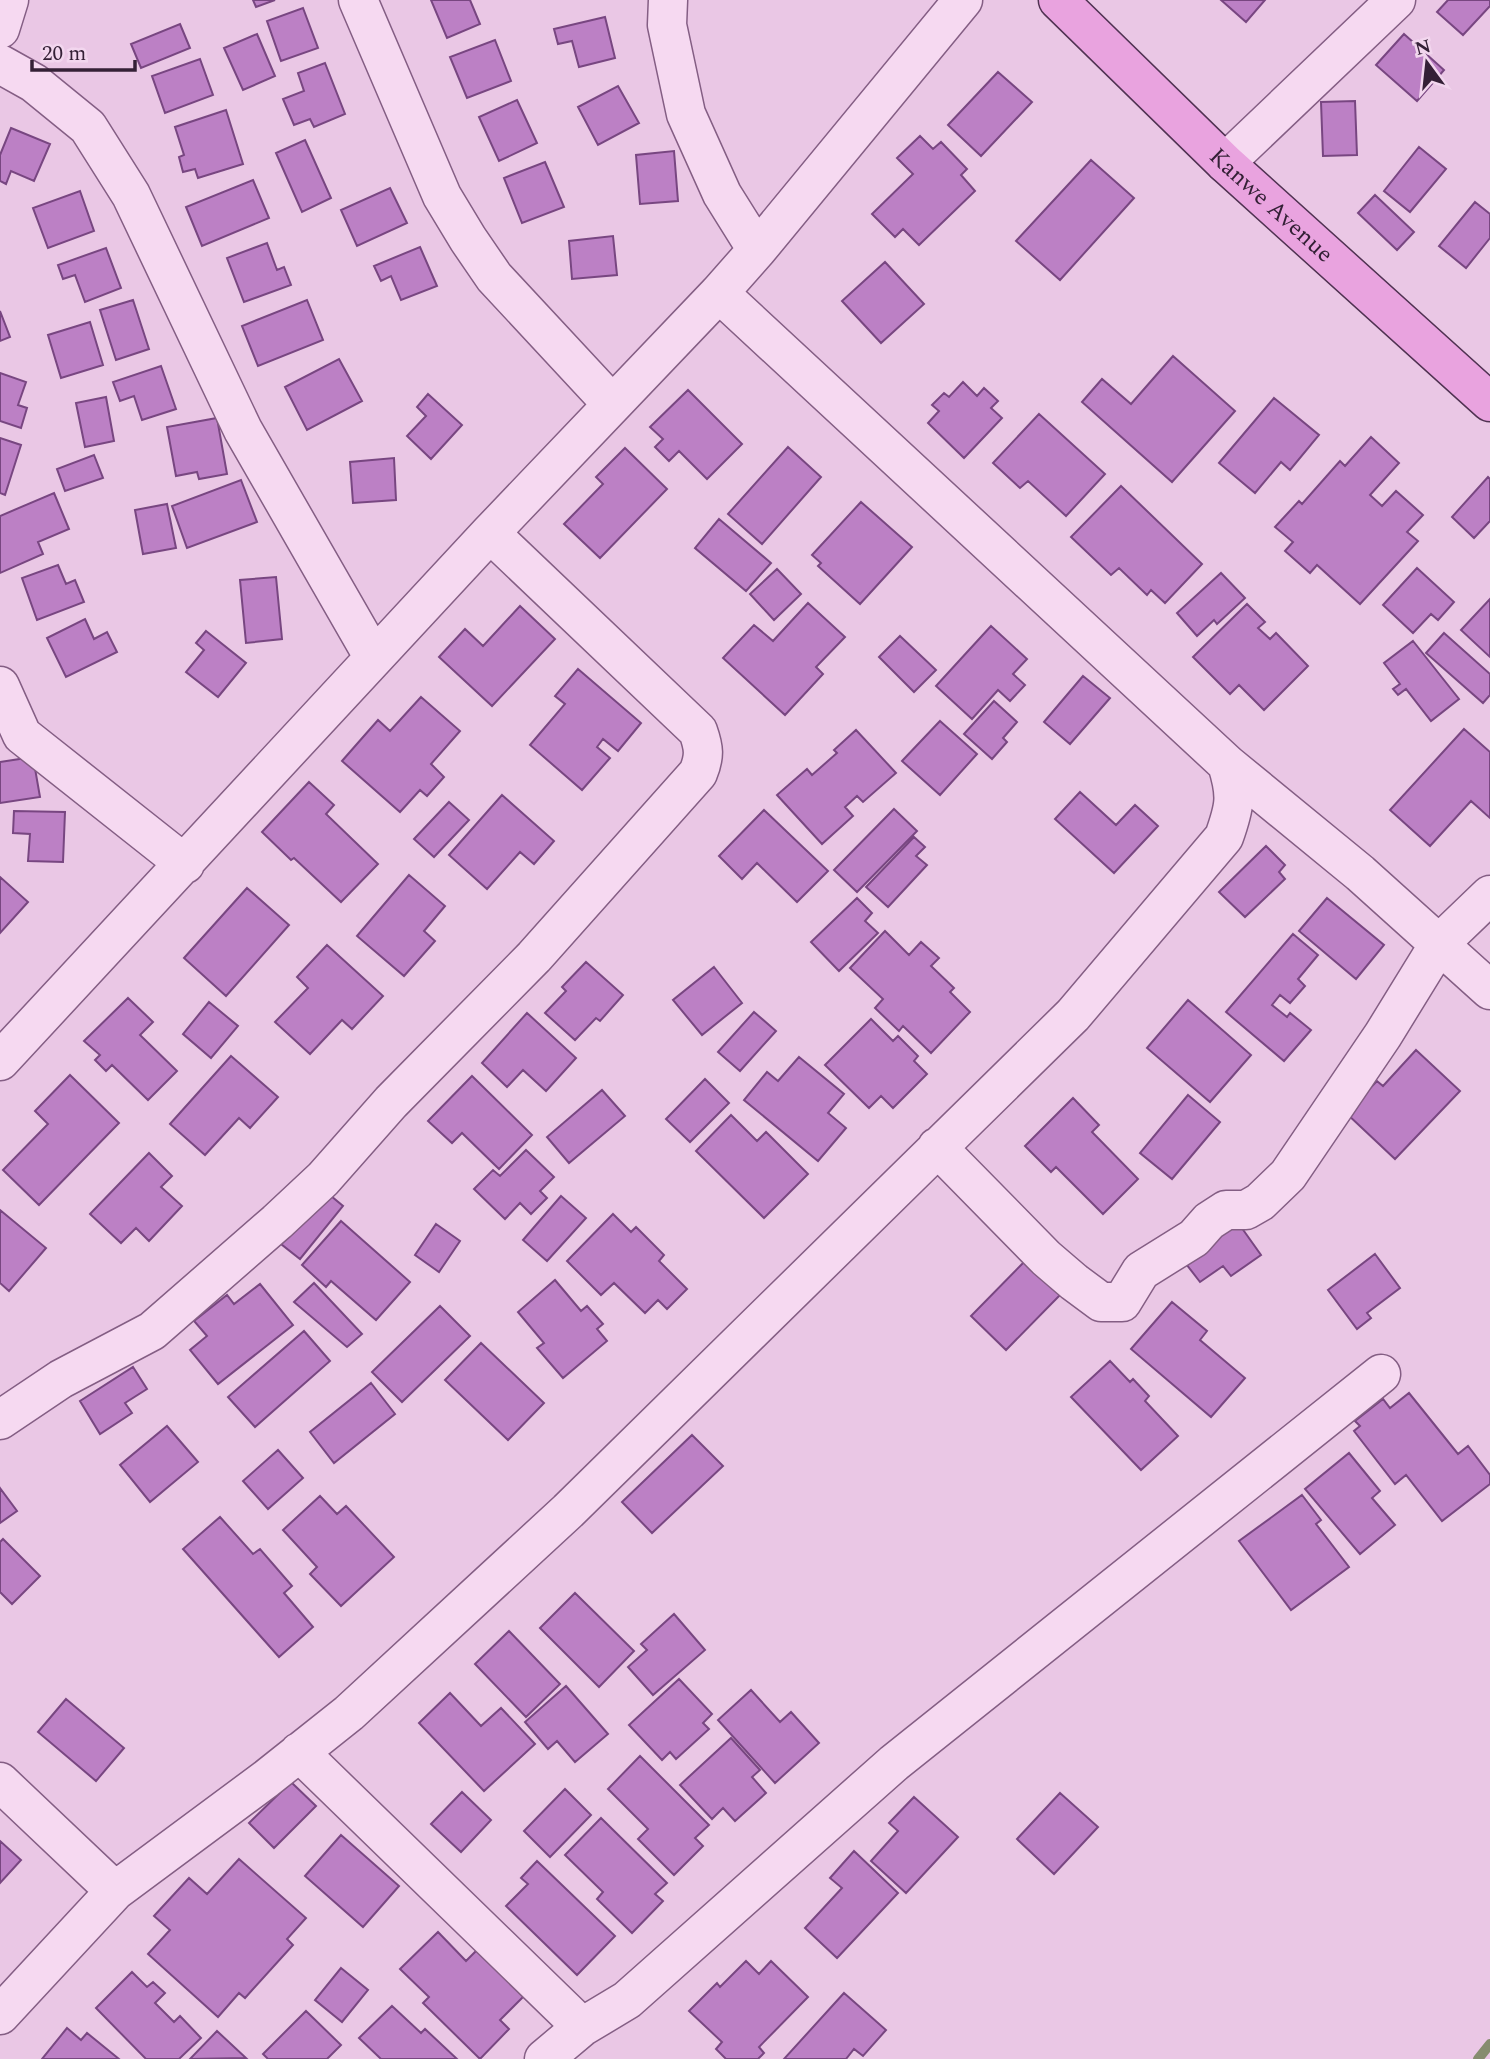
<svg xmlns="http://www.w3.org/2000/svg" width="1490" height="2059" viewBox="0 0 1490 2059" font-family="Spectral,serif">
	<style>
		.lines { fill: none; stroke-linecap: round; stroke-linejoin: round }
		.stream { stroke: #868c6f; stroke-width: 10 }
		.building { fill: #bc80c5; stroke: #784681; stroke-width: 2 }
		.minor-casing { stroke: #845e84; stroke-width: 41 }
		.major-casing { stroke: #503252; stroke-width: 41 }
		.minor { stroke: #f6d9f1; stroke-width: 38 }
		.major { stroke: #e9a3df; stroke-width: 38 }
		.labels { text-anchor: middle; stroke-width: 5; stroke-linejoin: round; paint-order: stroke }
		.street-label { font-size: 24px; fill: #342036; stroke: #f2d6ee }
	</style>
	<rect width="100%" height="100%" fill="#eac7e5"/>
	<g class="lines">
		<!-- stream -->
		<path class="stream" d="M1478,2059l12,-15"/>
	</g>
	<!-- building -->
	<path class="building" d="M253,0h22l-19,7z
		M431,0h39l10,24 -33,14z
		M1221,0h44l-19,22z
		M1448,0h42v6l-27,29 -26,-23z
		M303,8l15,40 -37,13 -14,-40z
		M605,17l10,41 -36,9 -7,-26 -14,3 -4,-15z
		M180,24l10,24 -49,20 -10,-24z
		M257,34l18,42 -32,14 -19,-42z
		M1404,34l40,36 -27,31 -41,-36z
		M495,40l16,41 -44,17 -17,-41z
		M200,59l13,36 -48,18 -13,-37z
		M325,63l20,51 -31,13 -4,-8 -16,6 -11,-26 21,-8 -6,-18z
		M998,72l34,30 -51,54 -33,-31z
		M618,86l21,37 -41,22 -20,-38z
		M517,100l20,43 -38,18 -20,-44z
		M1355,101l2,54 -34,1 -2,-54z
		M226,110l17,54 -45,14 -3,-9 -12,3 -4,-15 5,-2 -9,-28z
		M11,128l39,16 -16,37 -23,-10 -5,13 -6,-3v-26z
		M920,136l13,13 8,-7 26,27 -6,6 14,16 -56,54 -16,-16 -8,8 -23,-23 41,-40 -16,-16z
		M305,140l26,58 -29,14 -26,-59z
		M1419,147l27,22 -36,43 -26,-21z
		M674,151l4,50 -38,3 -4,-49z
		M1091,160l43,38 -74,82 -44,-39z
		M545,162l19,45 -42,16 -18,-45z
		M253,180l16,38 -67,28 -16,-39z
		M390,188l17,35 -50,23 -16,-36z
		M80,191l14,40 -46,17 -15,-40z
		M1375,195l39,37 -17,18 -39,-37z
		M1475,202l15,12v24l-24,30 -27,-22z
		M613,236l4,39 -45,4 -3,-38z
		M267,243l10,27 7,-3 7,18 -47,17 -17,-44z
		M420,247l17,39 -36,14 -10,-24 -10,5 -7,-15z
		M106,248l15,40 -36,14 -10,-27 -12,4 -5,-14z
		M885,262l39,42 -43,39 -39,-42z
		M133,300l16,49 -33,11 -16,-50z
		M307,300l16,40 -65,26 -16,-40z
		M0,311l10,26 -10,4z
		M90,322l13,43 -42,13 -13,-43z
		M1173,356l62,55 -63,71 -90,-80 20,-23 29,25z
		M339,359l23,42 -55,29 -22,-43z
		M161,366l15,43 -34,11 -8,-24 -14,5 -7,-19z
		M0,373l26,9 -8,23 9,3 -6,20 -21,-7z
		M963,382l14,14 7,-8 14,13 -7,7 11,10 -38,40 -36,-35 11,-12 -7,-6 12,-12 5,4z
		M688,390l54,54 -35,35 -28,-28 -10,10 -14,-14 8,-8 -13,-12z
		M428,394l34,31 -31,34 -24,-23 19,-20 -9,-9z
		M106,397l8,44 -29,6 -9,-44z
		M1274,398l45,37 -29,35 -9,-8 -26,31 -36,-30z
		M1039,414l66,60 -39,42 -38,-35 -8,7 -27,-25z
		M217,418l10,56 -28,5 -2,-7 -21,4 -9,-49z
		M1371,437l28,26 -29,32 12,11 14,-15 27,24 -16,17 11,9 -58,63 -43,-39 -7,8 -25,-22 8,-9 -18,-15 24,-26 3,3 38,-43 5,5z
		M0,438l21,7 -16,50 -5,-2z
		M788,447l33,30 -59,67 -34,-30z
		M625,448l42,41 -67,69 -36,-34 39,-40 -7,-7z
		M94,455l9,23 -38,13 -8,-22z
		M394,458l2,42 -43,3 -3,-41z
		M1488,477l2,2v42l-16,17 -22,-21z
		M241,480l16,42 -70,26 -15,-42z
		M1121,486l81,78 -37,39 -14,-13 -4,5 -28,-27 -8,7 -40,-38z
		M54,493l15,36 -31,13 5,12 -43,19v-57z
		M861,502l51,45 -52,57 -42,-38 3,-3 -9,-8z
		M167,504l9,44 -33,6 -8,-44z
		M719,519l52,44 -25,28 -51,-43z
		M58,565l8,19 9,-4 9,22 -47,18 -15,-42z
		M1417,568l37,34 -16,18 -7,-6 -18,19 -30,-28z
		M777,569l24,25 -27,26 -24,-26z
		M1221,573l24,25 -28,26 -3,-4 -17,16 -20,-23z
		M276,577l6,62 -36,4 -6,-63z
		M1490,599v58l-29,-27z
		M808,603l37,34 -29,30 7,7 -38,41 -62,-57 31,-33 19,16z
		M1247,604l18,18 -7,6 12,11 6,-6 32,33 -44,44 -25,-25 -9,9 -37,-37z
		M520,606l35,33 -63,67 -53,-49 26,-28 18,17z
		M85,619l9,20 13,-7 10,20 -51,25 -19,-39z
		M991,626l36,33 -14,15 12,11 -15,16 -12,-11 -26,29 -36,-33z
		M206,631l40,32 -28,34 -32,-25 18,-22 -8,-7z
		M1444,633l46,41v21l-7,8 -57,-50z
		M900,636l36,34 -22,22 -35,-35z
		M1413,641l46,58 -28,22 -25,-32 -8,6 -5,-6 7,-5 -16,-21z
		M578,669l63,54 -23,28 -15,-12 -6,8 13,11 -28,32 -52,-45 35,-41 -10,-8z
		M1083,676l27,22 -40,46 -26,-22z
		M421,697l39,34 -29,33 13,13 -17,19 -7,-6 -20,22 -58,-51 36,-41 12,11z
		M994,701l23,21 -14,16 4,4 -15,17 -28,-25z
		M940,721l37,33 -37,41 -38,-34z
		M1464,729l26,23v66l-19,-17 -41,45 -40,-36z
		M856,730l40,43 -33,29 -6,-6 -12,11 8,9 -31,28 -45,-49 30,-26 5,6 25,-22 -3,-3z
		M33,757l7,40 -40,6v-41z
		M309,782l25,23 -8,9 52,50 -37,38 -47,-44 -3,2 -29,-28z
		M1080,792l36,33 19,-20 23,21 -44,47 -59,-54z
		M502,795l52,46 -20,23 -14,-12 -33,37 -38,-34z
		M449,802l20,18 -35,37 -20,-18z
		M894,809l23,22 -60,61 -23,-22z
		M764,810l64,61 -31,31 -40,-39 -15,16 -23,-23z
		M14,811l51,1 -2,50 -35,-1 2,-27 -17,-1z
		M914,837l11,10 -9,9 11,9 -39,42 -22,-20z
		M1266,846l19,19 -6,7 6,7 -40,38 -26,-25z
		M409,875l36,31 -21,25 11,10 -31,35 -47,-40z
		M0,877l28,25 -28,31z
		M247,888l42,37 -63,71 -42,-38z
		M857,898l15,15 -7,8 13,12 -39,38 -28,-29z
		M1327,898l57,47 -28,34 -57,-48z
		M885,931l24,24 12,-13 18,16 -8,8 23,22 -4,4 20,20 -39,41 -28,-27 -4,5 -24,-23 8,-9 -33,-31z
		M1293,934l25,21 -20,24 7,7 -15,17 -10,-8 -8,10 15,12 3,-4 21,17 -27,31 -58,-49z
		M327,945l56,51 -31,33 -10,-9 -32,34 -35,-32 33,-34 -11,-11z
		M586,962l37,33 -23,26 -4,-3 -21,22 -30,-27 21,-22 -4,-4z
		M714,967l28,36 -40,32 -29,-35z
		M128,998l25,24 -13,13 37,36 -29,29 -36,-35 -6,6 -11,-11 5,-5 -16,-14z
		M1188,1000l63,55 -41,47 -63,-54z
		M209,1002l29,24 -27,32 -28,-24z
		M754,1012l22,19 -36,40 -22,-19z
		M527,1013l49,45 -30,33 -23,-21 -16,17 -25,-24z
		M871,1019l22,22 5,-5 20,20 -4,5 13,13 -34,34 -12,-12 -12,12 -44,-43z
		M1416,1050l44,41 -65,68 -49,-46 31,-32 6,5z
		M231,1056l47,41 -28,31 -11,-10 -34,37 -35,-31z
		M799,1057l45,37 -16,19 18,15 -28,33 -74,-61 23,-28 11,9z
		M70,1075l49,48 -80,82 -36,-35 45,-46 -13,-13z
		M472,1076l60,59 -33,34 -37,-36 -10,10 -24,-22z
		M705,1079l24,24 -39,39 -24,-23z
		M602,1090l23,26 -56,47 -22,-26z
		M1188,1095l32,27 -48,57 -32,-26z
		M1073,1098l26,27 -7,7 46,47 -35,35 -47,-47 -5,5 -26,-26z
		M731,1115l26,26 9,-9 42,42 -44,44 -68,-67z
		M526,1150l28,27 -14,14 7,7 -16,16 -11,-11 -15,16 -31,-30 19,-19 7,6z
		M149,1153l23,23 -11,11 21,19 -33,35 -13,-13 -15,15 -31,-29z
		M325,1191l18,15 -43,53 -19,-15z
		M561,1196l25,22 -39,43 -24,-21z
		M0,1210l46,38 -37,43 -9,-8z
		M613,1214l18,18 5,-5 28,28 -5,6 28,28 -20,20 -9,-9 -13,13 -31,-30 -13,12 -34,-34z
		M1234,1217l27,38 -30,21 -8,-10 -23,16 -20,-26z
		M341,1221l69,61 -34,38 -45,-39 -5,6 -24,-22z
		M436,1224l24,17 -21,31 -24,-17z
		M1375,1254l25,34 -33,25 4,5 -14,11 -29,-39z
		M1026,1260l35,34 -55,56 -35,-34z
		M555,1280l26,31 6,-5 16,18 -6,5 10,12 -44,37 -26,-30 7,-5 -26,-31z
		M314,1283l48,51 -15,13 -53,-45z
		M260,1284l33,41 -75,59 -28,-34 17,-14 -13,-15 33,-26 7,9z
		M1172,1302l35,29 -7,9 45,38 -34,39 -80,-68z
		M440,1306l30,30 -68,66 -30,-30z
		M304,1331l26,30 -75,66 -27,-30z
		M481,1343l63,60 -36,37 -63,-60z
		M1110,1361l20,21 3,-3 16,17 -4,5 33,35 -37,34 -70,-73z
		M133,1367l14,22 -22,14 7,10 -32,21 -20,-33z
		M371,1383l24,31 -61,49 -24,-31z
		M1409,1393l49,61 10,-8 22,29v9l-48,37 -36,-46 -11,9 -41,-53 6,-5 -5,-5 28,-22 7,9z
		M167,1426l31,36 -48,40 -30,-37z
		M692,1435l31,31 -71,67 -30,-31z
		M278,1450l25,28 -35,31 -25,-28z
		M1349,1453l31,38 -8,7 23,27 -35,29 -55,-65z
		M0,1488l17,23 -17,12z
		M1302,1495l19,25 -5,4 33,43 -58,43 -52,-69z
		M320,1496l17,18 9,-8 48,51 -53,49 -31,-32 7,-7 -34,-37z
		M220,1517l33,37 7,-5 32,37 -8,7 29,34 -34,30 -96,-108z
		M3,1539l37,37 -28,28 -12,-12v-50z
		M575,1593l59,58 -35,36 -59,-59z
		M674,1614l31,36 -52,45 -25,-28 19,-17 -6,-6z
		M509,1631l51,53 -34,33 -51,-53z
		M679,1679l33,35 -9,9 6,6 -33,30 -6,-7 -8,8 -33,-35z
		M566,1686l42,48 -33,28 -18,-21 -9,8 -23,-27z
		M751,1690l29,32 11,-10 28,31 -44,40 -57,-63z
		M450,1693l31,33 20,-18 34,36 -51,47 -65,-68z
		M66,1699l58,49 -28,33 -58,-49z
		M731,1738l29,32 -8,7 14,16 -31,28 -12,-13 -11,11 -32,-34z
		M640,1756l69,69 -14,13 8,8 -29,29 -36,-36 10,-10 -40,-40z
		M291,1782l25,24 -42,42 -25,-25z
		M565,1789l26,26 -41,42 -26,-26z
		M462,1792l29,28 -30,32 -30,-28z
		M1060,1793l38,34 -44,47 -37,-35z
		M914,1797l44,40 -52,56 -35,-32 27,-30 -9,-8z
		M601,1818l66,65 -12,11 8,7 -31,32 -35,-34 6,-7 -38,-37z
		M341,1835l58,51 -36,41 -58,-51z
		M0,1841l21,19 -21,23z
		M854,1851l44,42 -61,65 -32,-30 37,-40 -12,-10z
		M239,1859l67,59 -19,21 6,6 -48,53 -6,-5 -21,24 -70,-63 22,-24 -16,-14 35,-38 18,16z
		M537,1861l78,75 -38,39 -71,-69 22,-22 -7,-6z
		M438,1932l28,29 11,-11 47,46 -24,24 9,9 -29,30 -57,-56 6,-6 -29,-28z
		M746,1961l13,13 12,-13 37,36 -49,50 5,6 -6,6h-32l-10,-10 6,-7 -33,-31 28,-28 3,4z
		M341,1968l27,22 -26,32 -27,-22z
		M132,1972l15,15 6,-5 12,11 -10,10 19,19 6,-6 21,22 -22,21h-33l-50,-51z
		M844,1993l42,37 -23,26 -9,-7 -8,10h-62z
		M392,2006l29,27 4,-4 32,30h-76l-22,-21z
		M306,2011l35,34 -14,14h-59l-5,-5z
		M67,2028l14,12 6,-7 32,26h-77z
		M217,2031l29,27 -56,1z"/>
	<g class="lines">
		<defs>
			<path id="minor" d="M358,0l84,196 26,43 26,38 118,127
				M668,0l-1,25 19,89 36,80 35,56
				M0,29l9,-29
				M0,64l34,19 54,44 43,68 112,235 131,228
				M1225,163l171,-163
				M0,686l22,49 163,129
				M1227,764l133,109 130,117
				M0,1061l490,-528 229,-240 38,-43 206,-250
				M937,1147l109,111 28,24 27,20h21l19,-31 53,-33 15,-17 17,-11h20l14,-8 28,-27 95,-140 56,-91 51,-49
				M0,1420l61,-41 91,-48 125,-109 46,-43 68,-77 143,-145 164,-184c7,-17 6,-25 0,-42l-208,-198
				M299,1752l283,275
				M0,1782l115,109
				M0,2015l115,-124 151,-112 83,-66 219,-202 505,-496 151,-178c11,-31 13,-41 3,-73l-508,-471
				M544,2059l38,-32 45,-27 267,-237 487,-389"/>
			<g id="major">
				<path id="s1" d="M1058,0l167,163 265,239"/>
			</g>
		</defs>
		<!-- minor casing -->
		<use href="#minor" class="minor-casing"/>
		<!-- major casing -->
		<use href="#major" class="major-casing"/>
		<!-- minor -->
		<use href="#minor" class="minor"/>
		<!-- major -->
		<use href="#major" class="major"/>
	</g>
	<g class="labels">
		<!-- street labels -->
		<g class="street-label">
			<text dy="8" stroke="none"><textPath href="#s1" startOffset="296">Kanwe Avenue</textPath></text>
		</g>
	</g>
	<!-- north arrow -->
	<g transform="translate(1427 63) rotate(345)" stroke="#f2d6ee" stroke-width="5" paint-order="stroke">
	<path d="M0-5L12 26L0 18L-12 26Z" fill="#342036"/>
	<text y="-10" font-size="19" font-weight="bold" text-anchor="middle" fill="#342036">N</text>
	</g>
	<!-- scale -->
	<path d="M32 60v10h103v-10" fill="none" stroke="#342036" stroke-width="3.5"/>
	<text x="42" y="60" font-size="21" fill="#342036" stroke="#f2d6ee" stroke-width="5" paint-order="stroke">20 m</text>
</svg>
